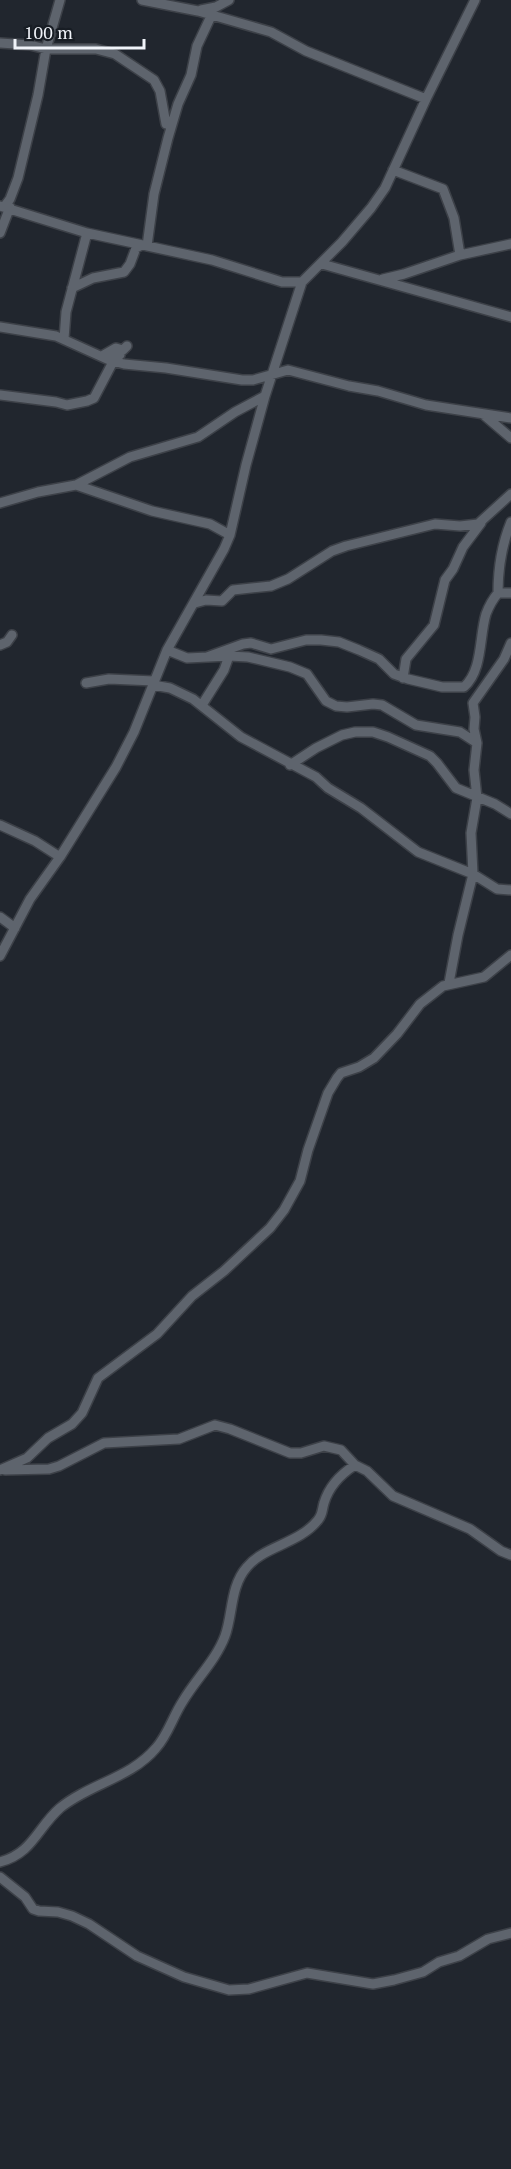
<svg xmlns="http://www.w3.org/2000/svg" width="511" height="2169" viewBox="0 0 511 2169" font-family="'PT Serif',serif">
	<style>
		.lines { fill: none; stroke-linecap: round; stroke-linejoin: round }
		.street-casing { stroke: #3d4148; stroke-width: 12 }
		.street { stroke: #5e646d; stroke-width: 9 }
	</style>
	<rect width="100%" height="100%" fill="#21262e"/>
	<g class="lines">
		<defs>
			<path id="street" d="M142,0l56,11 73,21 35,19 120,48
				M201,10l15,-3 13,-7
				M0,43l30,2 16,4h50l19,5 39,26 6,11 6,33
				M393,170l50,19 11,29 6,37
				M0,206l87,27 125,27 70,22h20
				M4,207l6,-8 8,-21 20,-83 8,-46 14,-49
				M0,233l10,-26
				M147,246l7,-52 14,-56 10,-34 13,-29 6,-29 15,-32
				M322,264l189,53
				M383,279l21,-5 56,-19 51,-11
				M72,288l21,-10 31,-6 6,-8 6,-16 6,-3
				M0,327l56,9 53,24 15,4 42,4 76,12h11l35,-10 61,16 29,5 48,14 85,13
				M64,339l2,-27 21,-79
				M102,356l14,-8 7,2 4,-4
				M0,395l56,7 11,3 20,-4 7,-3 21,-40 5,-3
				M484,415l27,23
				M76,485l76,26 58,13 20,11
				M0,503l38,-11 38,-7 54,-28 68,-20 37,-25 30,-16
				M498,593c0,-24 4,-49 13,-71
				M195,603l11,-3 16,1 11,-11 38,-4 17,-7 44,-28 14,-5 89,-22 25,2 18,-2 33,-30
				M0,645l7,-3 5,-7
				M167,650l20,8 42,-2 19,1 42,10 17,7 19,27 10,5 11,1 26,-3 9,1 34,20 44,7 17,11
				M207,657l36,-13 8,-1 20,6 35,-9h15l18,2 20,8 20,9 15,15 14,5 34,8h22c19,-17 15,-50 22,-73 3,-8 7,-15 12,-21h13
				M403,678l3,-19 28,-34 11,-45 8,-11 10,-22 18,-24
				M86,683l23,-4 45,2
				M153,685l17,3 23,11 48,38 75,40 12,11 33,20 57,44 55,22 24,15 14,1
				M202,705l22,-35 5,-14
				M290,765l26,-17 26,-13 13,-3h18l15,5 42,19 7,7 19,25 39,16 16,10
				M0,825l35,16 25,16
				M0,917l15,11
				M0,956l30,-57 30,-42 56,-90 18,-35 33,-82 57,-101 6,-14 16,-70 19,-69 37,-114 40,-40 29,-34 14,-20 41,-89 49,-99
				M449,983l9,-48 15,-61 -2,-41 6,-35 -3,-28 3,-27 -3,-14 1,-12 -2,-14 31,-44 7,-16
				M0,1470l27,-12 21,-20 24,-14 10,-11 16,-35 59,-44 35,-38 32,-25 46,-43 14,-18 16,-29 8,-31 20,-57 9,-15 4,-5 18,-6 15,-9 23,-24 23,-30 23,-18 41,-9 27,-22
				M5,1470l44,-1 10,-3 45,-23 75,-4 36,-14 15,4 60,24h11l23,-7 17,4 14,15 12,6 26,25 77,33 31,22 10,4
				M0,1862c33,-9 37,-34 60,-54 29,-24 71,-30 96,-60 12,-13 17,-32 27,-47 13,-22 33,-41 42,-65 8,-22 5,-50 22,-69 17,-21 52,-23 71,-47 5,-6 4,-11 6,-17 5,-17 17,-29 31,-38
				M0,1877l25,20 8,12 6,2 19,1 14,4 17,8 48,32 47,21 45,13 20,-1 58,-16 66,11 21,-4 29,-8 16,-10 20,-6 29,-17 23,-6"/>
		</defs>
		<!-- street casing -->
		<use href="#street" class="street-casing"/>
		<!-- street -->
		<use href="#street" class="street"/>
	</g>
	<!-- scale -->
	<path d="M15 39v9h129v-9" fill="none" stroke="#f0f3f9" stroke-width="3"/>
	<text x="24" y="39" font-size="18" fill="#f0f3f9" stroke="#181d24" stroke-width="4.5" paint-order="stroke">100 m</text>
</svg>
